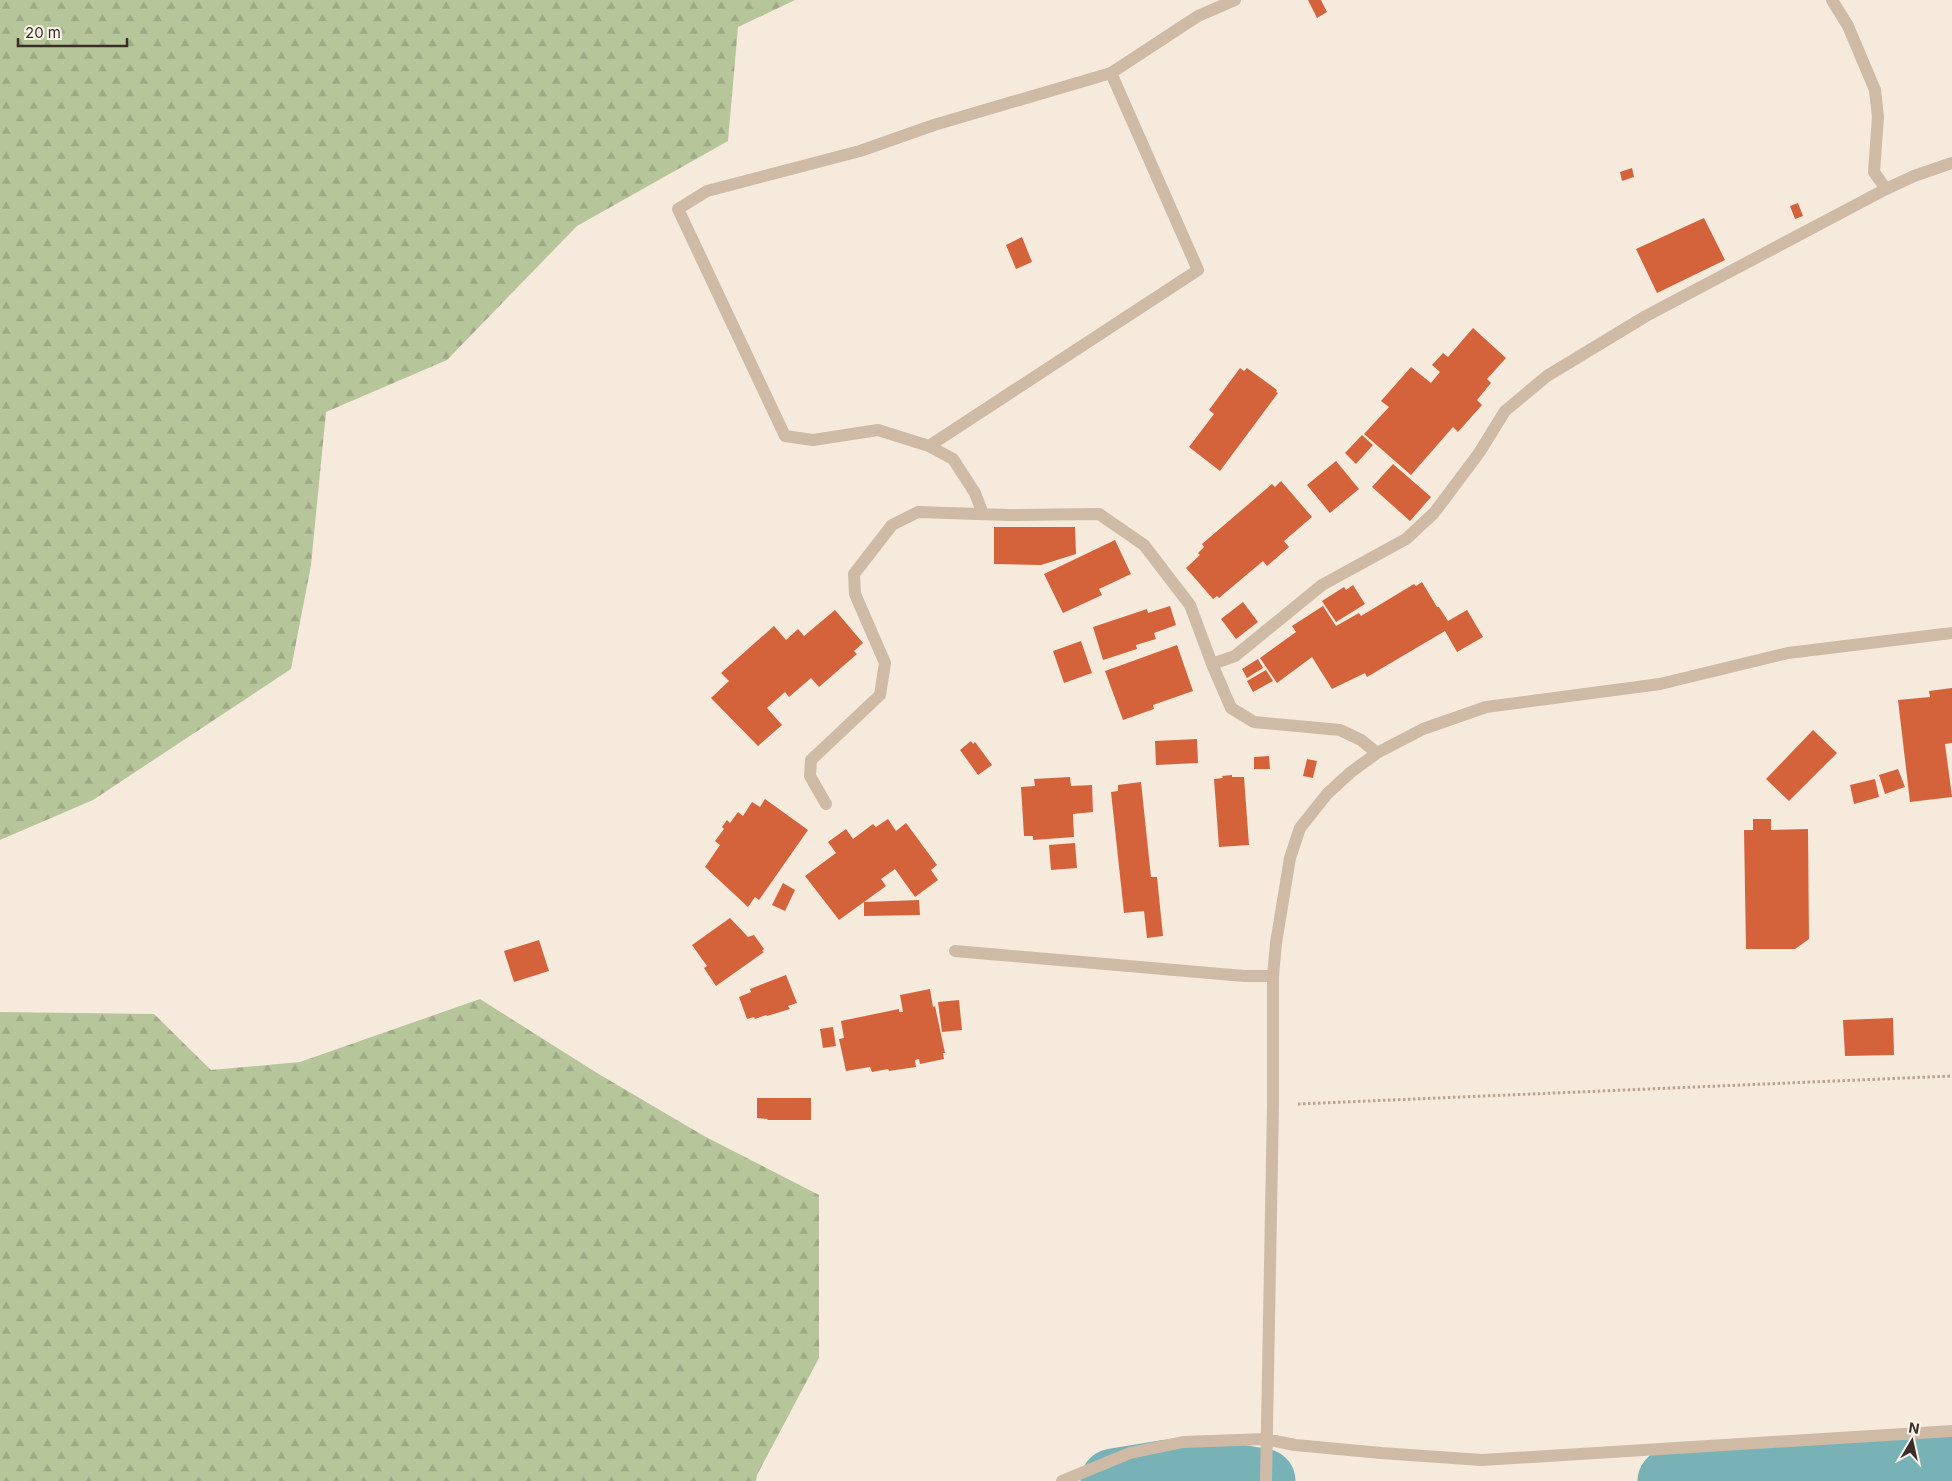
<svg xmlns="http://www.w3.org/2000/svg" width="1952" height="1481" viewBox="0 0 1952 1481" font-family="Inter,sans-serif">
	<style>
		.forest { fill: url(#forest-firs) }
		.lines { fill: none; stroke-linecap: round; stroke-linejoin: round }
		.river { stroke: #78b2b6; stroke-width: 65 }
		.building { fill: #d4633c }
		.path { stroke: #bba390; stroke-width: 3; stroke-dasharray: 2.5 2.5; stroke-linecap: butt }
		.street { stroke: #cfbaa6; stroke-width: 12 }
	</style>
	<defs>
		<pattern id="forest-firs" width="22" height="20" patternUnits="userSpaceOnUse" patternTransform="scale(1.25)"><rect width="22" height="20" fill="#b7c69a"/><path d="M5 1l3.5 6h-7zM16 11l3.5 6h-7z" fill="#9eaa85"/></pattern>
	</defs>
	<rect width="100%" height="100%" fill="#f5eadc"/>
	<!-- forest -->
	<path class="forest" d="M0,0h795l-57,27 -10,114 -151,85 -130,134 -121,52 -15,153 -20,104 -198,131 -93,40z
		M480,999l117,74 107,63 115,59v163l-62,117 -1,6h-756v-469l154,2 57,56 89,-8z"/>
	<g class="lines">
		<!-- river -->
		<path class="river" d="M1113,1481l55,-9 71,5 24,4
			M1670,1481l67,-6 215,-12"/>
	</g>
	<!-- building -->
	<path class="building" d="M1308,0h13l6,12 -10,6z
		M1632,168l2,9 -12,4 -2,-9z
		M1798,203l5,13 -8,3 -5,-13z
		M1704,218l21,42 -68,33 -21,-44z
		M1022,237l10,25 -16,7 -10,-24z
		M1473,328l33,30 -19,21 4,4 -14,17 5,5 -24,27 -5,-5 -42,48 -47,-41 25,-27 -8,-6 30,-34 20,16 9,-11 -8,-7 11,-12 5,4z
		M1240,368l4,3 3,-3 30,22 -1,2 2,1 -58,78 -31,-24 25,-33 -5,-4z
		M1362,435l11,10 -17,19 -11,-11z
		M1336,461l23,28 -29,24 -23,-28z
		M1393,464l38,33 -21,24 -38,-34z
		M1281,481l31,36 -28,24 5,6 -22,19 -4,-5 -44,37 -2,-2 -4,3 -27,-31 14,-13 -2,-2 6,-6 -2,-3 70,-60 3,3z
		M994,527h81l1,27 -35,11 -47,-1z
		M1115,540l16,34 -32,15 3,6 -39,18 -19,-39z
		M1422,582l15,25h2l9,14 19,-11 16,27 -26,15 -12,-21 -78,46 -2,-4 -33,16 -20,-32 -35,26 -17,-25 36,-26 -4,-6 31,-20 13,20 23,-13 2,3 53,-32 2,2z
		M1353,585l12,19 -29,18 -14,-21 22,-14 2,3z
		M1243,602l15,20 -22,17 -15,-20z
		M1170,606l6,19 -22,8 2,6 -20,6 1,4 -34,11 -10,-33 54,-18 1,4z
		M835,610l28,33 -9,8 3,3 -38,33 -8,-9 -22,19 -4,-5 -18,16 15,17 -24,21 -47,-48 18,-17 -8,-8 53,-47 12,14 12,-11 6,7z
		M1081,641l11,32 -28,10 -11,-32z
		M1177,645l16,46 -40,14 1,4 -31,11 -18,-49z
		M1258,659l5,9 -16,10 -5,-9z
		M1266,670l7,11 -20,11 -6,-11z
		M1952,688v55l-7,1 7,53 -42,5 -12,-102 32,-3 -1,-6z
		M1813,730l24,23 -48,48 -23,-22z
		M1197,739l1,24 -42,2 -1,-24z
		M971,741l2,3 2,-2 17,23 -14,10 -18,-25z
		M1269,756l1,13h-16v-12z
		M1307,759l10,2 -4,17 -10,-2z
		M1898,769l7,18 -20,7 -6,-19z
		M1232,775v2h12l5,68 -30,2 -5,-68 9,-1 -1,-2z
		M1070,777l1,9 21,-1 1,27 -20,2 1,23 -41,3v-4h-9l-3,-49 14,-1 -1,-7z
		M1875,779l4,18 -25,7 -4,-19z
		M1141,782l10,95h6l6,59 -16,2 -3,-27 -20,2 -13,-121 7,-1v-6z
		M765,799l43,31 -49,70 -4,-3 -7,10 -43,-40 15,-22 -5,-4 9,-12 -2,-2 5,-7 3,3 8,-11 5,4 9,-14 8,5z
		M888,819l8,12 10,-8 31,42 -6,5 7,10 -23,17 -20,-28 -14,10 5,7 -22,16 55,-2 1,15 -56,1v-14l-25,18 -34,-44 31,-23 -8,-11 18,-13 7,10 20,-15 3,3z
		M1753,819h18v11l37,-1 1,110 -14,10h-49l-2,-119h9z
		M1075,843l2,25 -26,2 -2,-25z
		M783,883l12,7 -10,21 -13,-6z
		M730,918l18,19 6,-2 10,14 -2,2 2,1 -48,34 -12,-18 3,-2 -15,-21z
		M539,940l10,31 -35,11 -10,-31z
		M786,975l11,28 -9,3 2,3 -23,7 -1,-1 -11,4 -1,-2 -7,2 -8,-22 12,-5 -1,-3z
		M930,989l3,18 2,-1 10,47h-2l1,6 -24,5 -1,-5 -4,1 1,7 -27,4 -1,-2 -16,3 -2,-5 -24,4 -7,-32 5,-1 -3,-17 58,-12v3h4l-3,-17z
		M959,1000l3,30 -20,2 -4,-30z
		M1893,1018l1,37 -49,1 -2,-36z
		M833,1027l3,19 -13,2 -3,-19z
		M757,1098h54v22h-44l1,-1 -11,-1z"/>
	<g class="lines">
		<!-- path -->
		<path class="path" d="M1298,1104l654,-28"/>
		<!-- street -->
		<path class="street" d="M1832,0l16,26 27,64 3,27 -4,55 12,17
			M929,446l269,-176 -87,-197
			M983,514l-8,-21 -22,-34 -24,-13 -51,-16 -65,10 -28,-4 -107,-227 29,-18 153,-40 74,-26 177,-52 87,-57 37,-16
			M1212,664l23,-8 87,-71 84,-46 28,-26 45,-60 26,-42 42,-35 99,-60 240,-127 28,-13 38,-13
			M826,804l-16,-28 1,-16 69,-65 5,-32 -30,-69 -1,-20 38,-49 26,-13 91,3 90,-1 45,31 46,60 22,59 19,44 23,14 86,8 21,10 16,13
			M955,951l289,25h29
			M1062,1481l68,-28 53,-11 83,-3 29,6 86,8 101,7 470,-29
			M1266,1481l7,-376v-129l3,-33 14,-85 10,-30 27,-34 24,-22 26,-19 46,-24 63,-22 174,-23 128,-31 164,-20"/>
	</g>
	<!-- north arrow -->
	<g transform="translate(1912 1441) rotate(9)" stroke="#fcf4e9" stroke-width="4" paint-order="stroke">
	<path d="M0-4L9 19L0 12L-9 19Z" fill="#3a2e28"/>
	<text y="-8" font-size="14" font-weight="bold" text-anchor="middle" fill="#3a2e28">N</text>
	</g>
	<!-- scale -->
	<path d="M18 38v8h109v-8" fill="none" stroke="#3a2e28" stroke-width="2.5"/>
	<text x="25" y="38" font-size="15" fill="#3a2e28" stroke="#fcf4e9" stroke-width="4" paint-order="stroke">20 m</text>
</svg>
